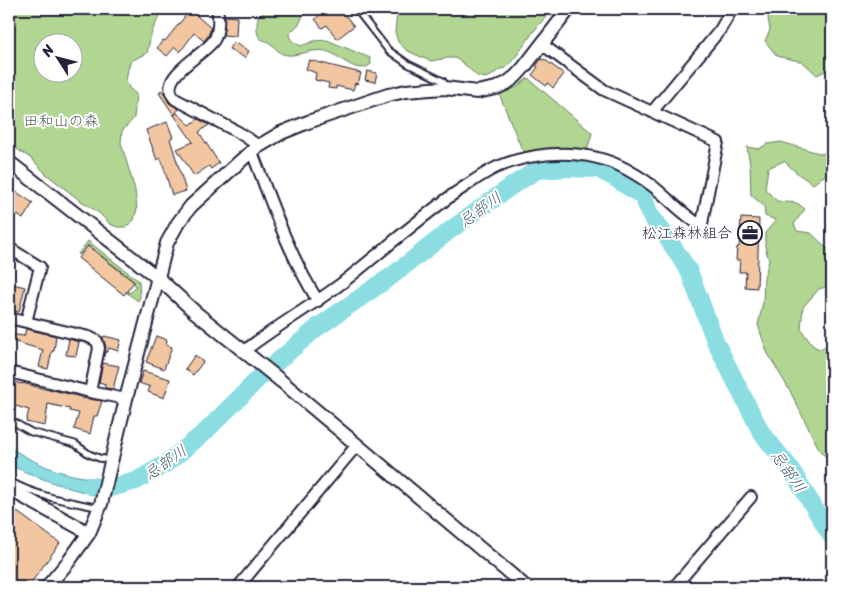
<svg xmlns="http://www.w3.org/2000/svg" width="841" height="596" viewBox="0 0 841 596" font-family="Sriracha,'Klee One',sans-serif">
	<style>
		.green { fill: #b0d691; stroke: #697c66; fill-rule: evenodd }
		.water { fill: #8bdde2; stroke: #61929f }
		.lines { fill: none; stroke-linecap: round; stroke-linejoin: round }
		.river { stroke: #8bdde2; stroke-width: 18 }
		.building { fill: #f1c6a0; stroke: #22223b }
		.service-casing { stroke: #22223b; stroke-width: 9 }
		.minor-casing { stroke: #22223b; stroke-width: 14 }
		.tertiary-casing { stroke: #22223b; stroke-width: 16 }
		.service { stroke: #fff; stroke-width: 5 }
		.minor { stroke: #fff; stroke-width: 10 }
		.tertiary { stroke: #fff; stroke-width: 12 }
		.labels { text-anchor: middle; stroke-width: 4; stroke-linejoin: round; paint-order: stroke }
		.park-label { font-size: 15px; fill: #4d5855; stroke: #fff }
		.poi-label { font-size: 15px; fill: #22223b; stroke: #fff; text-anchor: end }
		.water-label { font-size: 16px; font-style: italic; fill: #425a6d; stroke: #fff }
	</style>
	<rect width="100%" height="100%" fill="#fff"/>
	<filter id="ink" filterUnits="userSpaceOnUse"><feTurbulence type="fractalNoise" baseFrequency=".02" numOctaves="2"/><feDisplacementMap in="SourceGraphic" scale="10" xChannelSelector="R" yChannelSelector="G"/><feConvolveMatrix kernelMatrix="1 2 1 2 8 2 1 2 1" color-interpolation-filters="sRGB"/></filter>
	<g filter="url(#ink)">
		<!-- green -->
		<path class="green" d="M9,9h154l-11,22 -5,22 -16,8 -3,8 -2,12 3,7 7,6 -2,24 -12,13 -1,12 14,47 2,19 -3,11 -8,7h-9l-7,-3 -11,-11 -21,-14 -32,-25 -14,-15 -23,-15zM72,42v30h-30v-30z
			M265,9h39c-2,12 -4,16 -15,24 0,8 6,10 12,13l13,-5 13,-1 43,18 1,6c-13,12 -30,-7 -42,-12 -16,-6 -33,7 -46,2 -6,-2 -9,-9 -15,-12 -2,-2 -5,-1 -7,-3 -6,-5 -4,-15 -3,-22l7,-5z
			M395,9h157l-18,22 -17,24 -11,13 -6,1 -9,7 -6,2 -8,-2 -14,-13 -8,-5h-8l-16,3 -10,-4 -15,-7 -8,-8 -3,-10 2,-19z
			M771,9h61v59l-15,7 -14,-13 -26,-6 -12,-15 5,-11 -2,-12z
			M528,78l64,55 -5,18 -18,-3h-18l-28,4 -23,-56 1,-2 16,-7z
			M781,142l41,12 10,-6v22l-19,14 -15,-10 -14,-13 -16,7 -3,21 12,12 20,2 8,6 -11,15 3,7 14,2 21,20v32l-13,4 -16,18 -2,22 11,16 7,4 12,-5 1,1v118l-12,-12 -30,-60 -23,-39 -9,-27 5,-23 1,-24 5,-17 -4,-15v-13l11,-13 -11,-4 -1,-10 -13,-11 -1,-30 -3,-18 12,2 8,-5z
			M88,241l51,40 1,16 -2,4 -11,-8 1,-2 2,2 6,-7 -2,-2 1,-2 -47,-37 -9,10 -1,-1z"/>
		<!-- water -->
		<path class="water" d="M9,447c36,22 62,32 105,32l-4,18c-35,-5 -64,-16 -96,-30l-5,-3z"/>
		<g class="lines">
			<!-- river -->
			<path class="river" d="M90,486l16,3 30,-8 31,-18 38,-31 59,-59 54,-46 75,-52 56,-44 64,-46 24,-15 31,-2 30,1 17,9 27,18 4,7 3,10 19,26 21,32 27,72 45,89 29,36 42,69"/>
		</g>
		<!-- building -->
		<path class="building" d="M191,9h12l-6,7 14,12 -3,8 -4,5 -10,-8 -14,19 -5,-5 -8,9 -10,-8 6,-8 2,1z
			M317,9h23l14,17 -17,13 -10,-14 -5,3 -7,-9 6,-5z
			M225,16l12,1 -1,19 -13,-1z
			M233,42l16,9 -4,7 -16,-9z
			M541,59l2,1 1,-1 20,15 -11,14 -5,-5 -2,3 -14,-11 6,-8 -2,-1z
			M309,60l52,13 -3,11 -3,-1 -2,7 -17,-4v3l-8,-1 1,-5 -14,-3 1,-7 -10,-4z
			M367,71l10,2 -2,9 -10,-2z
			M161,90l3,3 5,10 10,6 -5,6 -15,-22z
			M177,113l13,12 8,-6 9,5 2,1 -10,7 20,31 -8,6 -2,-3 -15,10 -17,-27 16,-7 -19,-27z
			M167,122l6,15 -3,2 16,52 -14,4 -11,-37 -4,2 -11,-30z
			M9,187l24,16 -10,16 -8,-6 -2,3 -4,-3z
			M741,218l18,1 -2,69 -12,-1 1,-15h-7l1,-12h-4l1,-13h2z
			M88,246l46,36 -10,13 -46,-37z
			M9,283l16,4 -6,25 -10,-2z
			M26,329l30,7 -2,15h-2l-4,18 -9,-2 4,-17 -34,-10v-6l15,2z
			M104,336l17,4 -3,11 -9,-3 -2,4h-2l1,-5 -3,-9z
			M156,336l11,4 -1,5 6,2 -8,22 -18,-7z
			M69,339l10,3 -3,14 -10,-1z
			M195,355l8,7 -10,13 -8,-6z
			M103,363l16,3 -6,23 -8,-1v-4l-6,-2z
			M143,371l27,8 -6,19 -16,-6 2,-5 -11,-4z
			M9,381l13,3v-1l31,8v-1l28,7v1l21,3 -5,15h-3l-4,18 -16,-5 5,-16 -10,-2 1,-2 -22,-5 -3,22 -19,-4 3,-12 -20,-6z
			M9,506l51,37 -32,44h-19z"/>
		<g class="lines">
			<defs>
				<path id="service" d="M356,9l32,41 20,14 35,17 2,6
					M9,419l13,8 9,5 44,12 14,10 10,4 12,2
					M9,481c29,16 58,20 91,27"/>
				<path id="minor" d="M217,9c2,8 2,23 -3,31 -9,15 -59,37 -39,59l63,33 21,14
					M652,112l68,-82 12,-21
					M252,152c20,52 36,101 66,149
					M9,248l31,19 -14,55
					M9,318l80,19 8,4 2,7 -9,44
					M244,351c31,-24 66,-44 98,-68 38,-30 74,-62 113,-90 14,-9 27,-19 42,-26 41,-17 90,-19 129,2 13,7 25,15 35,24 14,12 25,24 41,33l1,-8 15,-76 -114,-52 -61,-45
					M9,372l81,20 36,7
					M238,587l119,-142
					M674,587l77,-90"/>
				<path id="tertiary" d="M9,162l149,116 37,34 86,69 245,206
					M9,489l80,44
					M47,587l22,-26 20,-28 12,-29 25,-105 41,-156 11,-20 13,-17 55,-50 13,-10 22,-13 27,-11 80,-27 18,-4 24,-2 15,-1 32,4 19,-4 11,-5 9,-7 9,-10 44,-57"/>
			</defs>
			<!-- service casing -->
			<use href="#service" class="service-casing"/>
			<!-- minor casing -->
			<use href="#minor" class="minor-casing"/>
			<!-- tertiary casing -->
			<use href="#tertiary" class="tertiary-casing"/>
			<!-- service -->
			<use href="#service" class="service"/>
			<!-- minor -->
			<use href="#minor" class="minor"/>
			<!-- tertiary -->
			<use href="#tertiary" class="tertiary"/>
		</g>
	</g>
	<!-- icons -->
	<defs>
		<symbol id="office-ring" viewBox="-11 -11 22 22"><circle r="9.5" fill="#fff" stroke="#22223b" stroke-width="1.5"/><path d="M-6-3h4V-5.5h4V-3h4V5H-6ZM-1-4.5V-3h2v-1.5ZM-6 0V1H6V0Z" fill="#22223b"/></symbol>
	</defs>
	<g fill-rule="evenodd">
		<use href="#office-ring" x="736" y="219" width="28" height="28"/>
	</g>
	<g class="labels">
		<!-- park labels -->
		<g class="park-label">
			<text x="61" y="126">田和山の森</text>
		</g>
		<!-- poi labels -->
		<g class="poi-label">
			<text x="732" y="238">松江森林組合</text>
		</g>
		<!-- water labels -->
		<g class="water-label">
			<text transform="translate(480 209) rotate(-36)" y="6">忌部川</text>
			<text transform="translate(165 462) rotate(-35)" y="6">忌部川</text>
			<text transform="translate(789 471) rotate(55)" y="6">忌部川</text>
		</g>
	</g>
	<!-- margin -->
	<rect width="841" height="596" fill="none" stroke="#fff" stroke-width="30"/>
	<rect x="15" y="15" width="811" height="566" fill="none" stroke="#22223b" stroke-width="2" filter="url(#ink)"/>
	<!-- north arrow -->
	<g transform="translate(58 58) rotate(306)"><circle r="24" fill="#ffffff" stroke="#a7a7b1"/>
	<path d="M0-4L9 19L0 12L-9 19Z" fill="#22223b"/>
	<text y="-8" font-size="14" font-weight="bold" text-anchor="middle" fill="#22223b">N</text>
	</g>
</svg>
